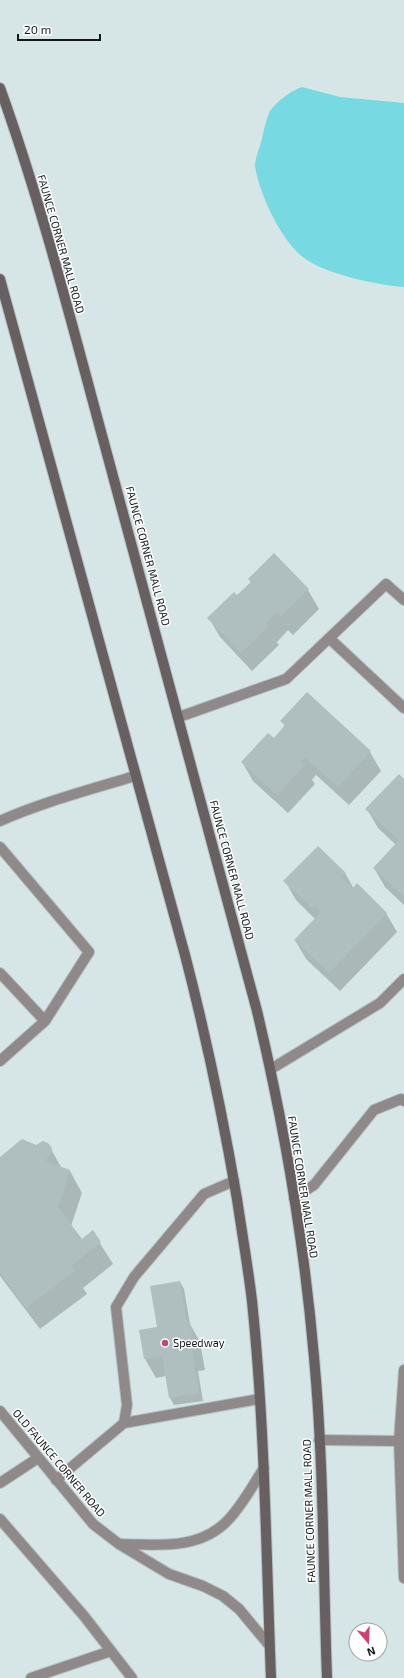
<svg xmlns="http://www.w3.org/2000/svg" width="404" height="1678" viewBox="0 0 404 1678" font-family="'Exo 2',sans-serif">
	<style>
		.green { fill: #77d9e1 }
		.shadow { fill: #0003 }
		.building { fill: #afbfc0 }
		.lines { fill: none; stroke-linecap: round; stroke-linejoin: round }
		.lane-casing { stroke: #b3c1c2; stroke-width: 12 }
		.street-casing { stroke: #b3c1c2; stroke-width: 12 }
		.secondary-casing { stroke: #b3c1c2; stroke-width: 12 }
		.lane { stroke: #8f898a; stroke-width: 10 }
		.street { stroke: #8f898a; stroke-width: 10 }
		.secondary { stroke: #685f61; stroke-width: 10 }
		.poi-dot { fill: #ce4173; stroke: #fff; stroke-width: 1.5 }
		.labels { text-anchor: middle; stroke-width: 3; stroke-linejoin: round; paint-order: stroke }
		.street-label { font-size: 11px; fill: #131919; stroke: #fff }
		.poi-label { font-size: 11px; fill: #131919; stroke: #fff; text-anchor: start }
	</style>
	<rect width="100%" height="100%" fill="#d6e6e7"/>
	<!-- green -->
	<path class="green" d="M302,87l38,10 64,6v184c-27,-2 -74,-12 -97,-27 -24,-15 -48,-66 -52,-94 0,-6 3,-14 5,-20 3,-11 5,-23 9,-33 5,-10 23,-23 33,-26z"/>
	<!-- shadow -->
	<path class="shadow" d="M274,555l34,35 11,19 -26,26 -5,-5 -11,12 2,3 -27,26 -32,-34 -11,-19 28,-21 14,-14 -2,-4z
		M282,721l88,31 11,19 -32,34 -33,-30 -4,5 3,4 -27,29 -35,-32 -11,-19 32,-23 11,-12z
		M404,780v125l-19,-18 -11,-19 22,-23 -18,-17 -11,-19z
		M345,873l9,16 32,24 11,19 -57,59 -34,-32 -11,-19 20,-21 -19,-19 -11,-19z
		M36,1146l15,3 11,20 8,2 12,22 -11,33 10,14 12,-8 20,32 -30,24 4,6 -47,35 -40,-53v-118z
		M180,1282l4,7 6,35 10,18 5,28 -7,1 5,30 -29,4 -4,-7 -4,-22 -10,2 -11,-19 -5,-28 18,-3z"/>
	<!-- building -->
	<path class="building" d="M274,553l35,36 -28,27 -4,-4 -11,11 3,3 -28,27 -34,-35 27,-26 3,3 14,-13 -3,-3z
		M307,692l64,59 -33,36 -33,-30 -4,4 4,4 -28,30 -36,-33 27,-29 6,5 11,-13 -5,-4z
		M399,774l5,5v118l-31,-29 26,-28 -34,-31z
		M318,846l28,27 -5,4 12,11 4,-5 30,30 -58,60 -35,-33 27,-28 -6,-6 -3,2 -29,-27z
		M22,1139l14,6 7,-4 5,2 4,5v5l-7,8 25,9 -12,37 24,32 11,-9 8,12 -30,24 4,5 -49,37 -26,-35v-116z
		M180,1281l7,41h3l5,29h-3l7,42 -30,5 -7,-42 -18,3 -5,-29 18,-3 -7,-41z"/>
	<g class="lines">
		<defs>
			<path id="lane" d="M329,638l75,70
				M179,717l107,-38 100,-95 18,16
				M0,821c43,-19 89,-31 135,-45
				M0,847l89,105 -44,69 -45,40
				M0,973l45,48
				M271,1069l109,-66 24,-24
				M294,1198l20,-13 60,-75 27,-11 3,2
				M404,1370l-5,71h5
				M124,1423l135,-24
				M319,1440l80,1 5,137
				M56,1480l68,-57 3,-18 -11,-98 18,-30 70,-83 30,-13
				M0,1483l38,-25
				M0,1519l84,97 48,62
				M31,1678l80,-27"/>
			<path id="street" d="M0,1411l93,113 26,20 50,30 34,12 20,10 16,13 30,36
				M121,1544c38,1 80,6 108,-25 14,-15 24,-34 35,-51"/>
			<path id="secondary" d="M0,88c41,114 71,233 103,351 53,190 103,381 154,572 27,114 47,229 57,346 10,107 9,214 13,321
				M0,279l185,676c21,81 38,162 52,244 5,34 11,68 15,102 13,125 14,251 19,377"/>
		</defs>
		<!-- lane casing -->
		<use href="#lane" class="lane-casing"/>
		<!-- street casing -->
		<use href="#street" class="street-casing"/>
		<!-- secondary casing -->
		<use href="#secondary" class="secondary-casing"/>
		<!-- lane -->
		<use href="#lane" class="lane"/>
		<!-- street -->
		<use href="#street" class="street"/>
		<!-- secondary -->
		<use href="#secondary" class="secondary"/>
	</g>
	<!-- markers -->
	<circle class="poi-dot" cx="165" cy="1343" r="4"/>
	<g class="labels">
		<!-- street labels -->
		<g class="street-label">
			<text transform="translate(61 244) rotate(74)" y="4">FAUNCE CORNER MALL ROAD</text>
			<text transform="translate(148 556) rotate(75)" y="4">FAUNCE CORNER MALL ROAD</text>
			<text transform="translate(232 870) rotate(75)" y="4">FAUNCE CORNER MALL ROAD</text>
			<text transform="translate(303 1187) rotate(81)" y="4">FAUNCE CORNER MALL ROAD</text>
			<text transform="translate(59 1463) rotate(50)" y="4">OLD FAUNCE CORNER ROAD</text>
			<text transform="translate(309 1511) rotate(-92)" y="4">FAUNCE CORNER MALL ROAD</text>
		</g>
		<!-- poi labels -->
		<g class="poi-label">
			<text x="173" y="1347">Speedway</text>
		</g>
	</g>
	<!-- north arrow -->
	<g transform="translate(368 1642) rotate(161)"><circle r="19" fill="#ffffff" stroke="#a1a3a3"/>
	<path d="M0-3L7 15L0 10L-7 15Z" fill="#ce4173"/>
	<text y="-6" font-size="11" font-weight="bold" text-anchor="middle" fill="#131919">N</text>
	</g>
	<!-- scale -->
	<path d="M18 34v6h82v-6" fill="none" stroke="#131919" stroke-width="2"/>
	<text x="24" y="34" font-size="12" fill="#131919" stroke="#ffffff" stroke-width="3" paint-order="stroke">20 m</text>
</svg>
